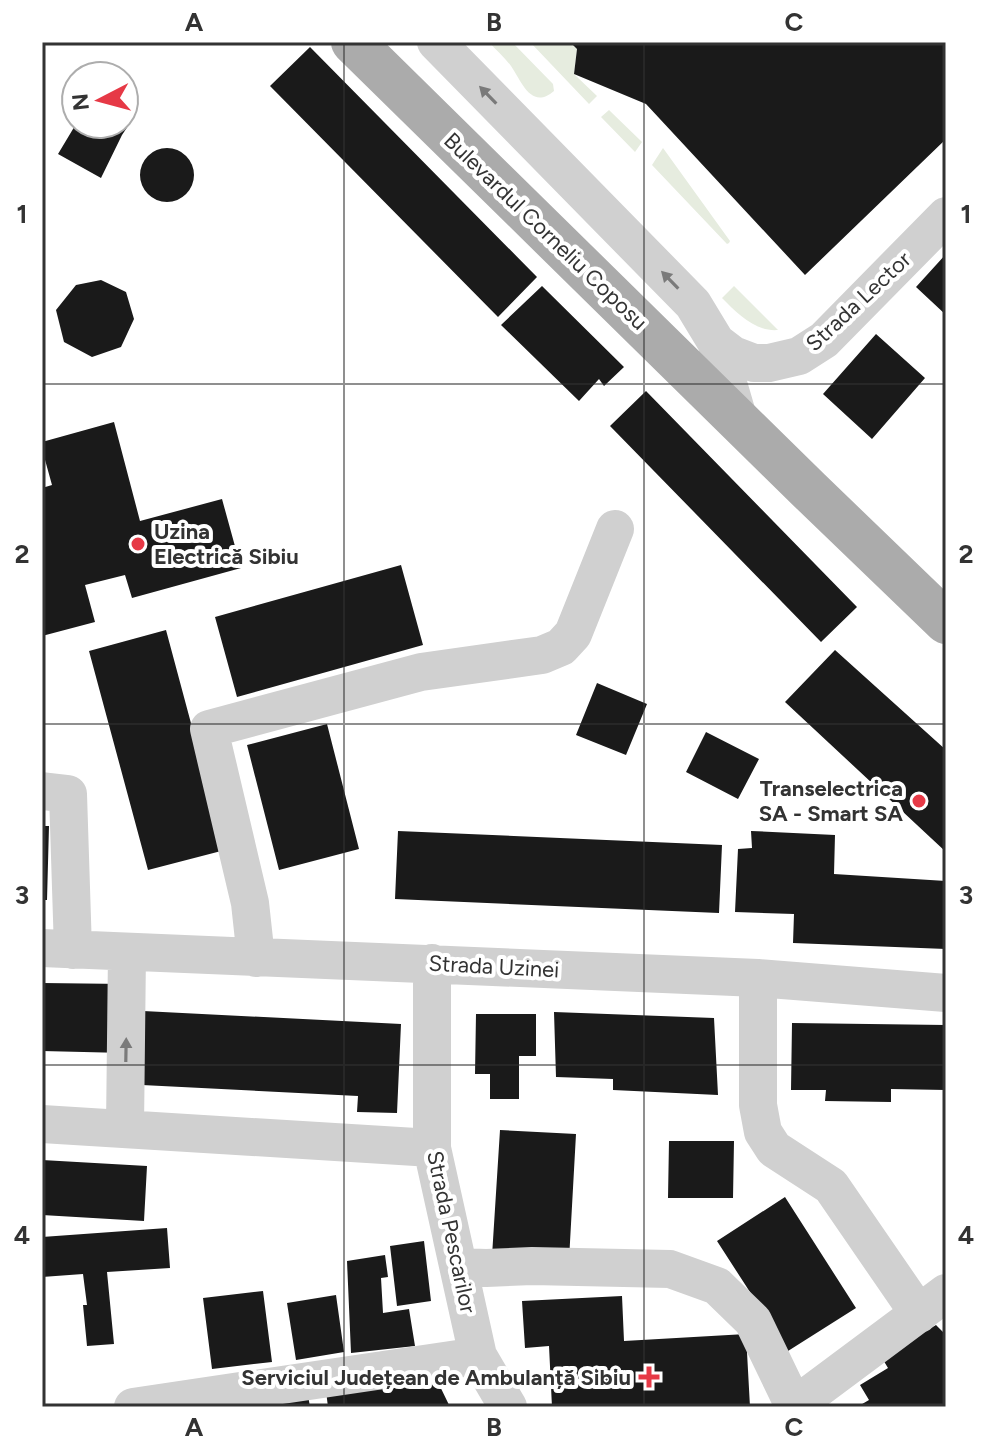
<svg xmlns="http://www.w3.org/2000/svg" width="988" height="1449" viewBox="0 0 988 1449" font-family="Figtree,sans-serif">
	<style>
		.green { fill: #e6ecdf }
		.building { fill: #1a1a1a }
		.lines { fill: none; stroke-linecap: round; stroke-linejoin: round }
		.minor { stroke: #d0d0d0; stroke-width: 38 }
		.major { stroke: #ababab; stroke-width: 44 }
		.oneway { fill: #7a7a7a }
		.grid { fill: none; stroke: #333; stroke-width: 2; stroke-opacity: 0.55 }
		.poi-dot { fill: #e63946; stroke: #fff; stroke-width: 3 }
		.labels { text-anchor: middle; stroke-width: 8; stroke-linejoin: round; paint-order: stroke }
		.street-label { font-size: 22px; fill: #333; stroke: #fff }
		.poi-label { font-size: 22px; font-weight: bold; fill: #333; stroke: #fff; text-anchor: end }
		.neatline { fill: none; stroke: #333; stroke-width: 3 }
		.grid-label { font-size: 26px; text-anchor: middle; font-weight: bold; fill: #333 }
	</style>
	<rect width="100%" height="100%" fill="#fff"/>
	<!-- green -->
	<path class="green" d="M489,42h23l41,42 1,7c-23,20 -33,-11 -43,-25 -6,-8 -15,-16 -22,-24z
		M530,42h40l7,7 -3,25 23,22 -8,8z
		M609,110l33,32 -7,10 -34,-35z
		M663,148l67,93 -1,2 -2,1 -75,-79z
		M734,286l44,44c-23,2 -41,-17 -56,-32z"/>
	<!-- building -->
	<path class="building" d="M570,42h376v97l-141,136 -159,-171 -72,-30 3,-25z
		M310,47l227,230 -39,40 -228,-231z
		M124,91l6,10 3,10 -1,9 -10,15 -21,43 -43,-24 18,-30h48z
		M140 175a27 27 0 1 1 54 0a27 27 0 1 1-54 0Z
		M946,254v61l-30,-28z
		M101,280l25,12 8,27 -13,28 -29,10 -28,-15 -8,-32 20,-25z
		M542,286l82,81 -20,19 -5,-7 -20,22 -78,-76z
		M876,334l49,44 -53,61 -49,-45z
		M646,391l211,216 -36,35 -211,-216z
		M114,422l26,99 82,-22 19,69 -109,30 -7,-23 -40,10 10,37 -53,14v-148l10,-3 -10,-36v-7z
		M401,565l22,80 -186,52 -22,-80z
		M166,630l59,220 -77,20 -59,-219z
		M835,650l111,100v102l-161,-150z
		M597,683l50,21 -21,51 -50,-20z
		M327,724l32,125 -80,21 -32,-125z
		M706,732l53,27 -21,40 -52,-27z
		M42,826h7l-2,74h-5z
		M398,831l324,14 -3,68 -324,-14z
		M751,831l84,4 -1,39 112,7v68l-153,-6 1,-29 -59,-2 3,-63 14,-1z
		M42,983l84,1 -1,69 -83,-2z
		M143,1011l258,13 -4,89 -40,-1 1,-16 -216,-11z
		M554,1012l160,6 4,77 -105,-5v-11l-57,-2z
		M476,1014h60v42h-17v43h-29v-25h-15z
		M792,1023l154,2v65l-55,-1v13l-66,-1 1,-11h-35z
		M500,1130l76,4 -7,126 -77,-4z
		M669,1141h65l-1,57h-65z
		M42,1160l105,6 -3,55 -102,-6z
		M785,1197l71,111 -68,43 -71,-110z
		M167,1228l3,40 -63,4 7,72 -27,2 -4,-41h4l-4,-31 -41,3v-40z
		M424,1241l7,60 -34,5 -7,-60z
		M385,1255l3,22 -7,1 2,35 26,-4 6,37 -64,7 -4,-92z
		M263,1291l9,71 -60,7 -9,-71z
		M336,1295l8,57 -48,8 -9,-57z
		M622,1296l2,45 122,-7 4,73h-198l-3,-61 -24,2 -3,-47z
		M936,1325l10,10v70l-4,2h-85l12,-7 -9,-15 28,-17 -6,-10z
		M435,1376l15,31h-122l-2,-16z
		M308,1395l2,12h-60z"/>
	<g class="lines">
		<!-- minor -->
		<path class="minor" d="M436,42l257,262 23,38 23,79
			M716,342l17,13 21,8h15l30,-7 25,-16 122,-124
			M42,791l26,3 5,156
			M42,948l716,30 188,15
			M256,958l-6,-55 -41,-174 212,-57 121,-17 19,-8 12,-13 42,-105
			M432,963v185l46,208 30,51
			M758,978v127l5,27 11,17 57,37 88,128
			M42,1124l390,24
			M125,1128l2,-176
			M459,1267l27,1 46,-2 138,3 47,17 36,35 41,85
			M133,1407l345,-51
			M793,1407l153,-114"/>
		<!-- major -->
		<path class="major" d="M353,42l456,448 137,132"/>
	</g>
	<!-- one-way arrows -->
	<defs><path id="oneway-solid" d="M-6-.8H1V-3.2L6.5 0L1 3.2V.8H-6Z" transform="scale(2)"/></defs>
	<g class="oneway">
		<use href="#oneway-solid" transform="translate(488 95) rotate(-134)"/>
		<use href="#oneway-solid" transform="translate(670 280) rotate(-134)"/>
		<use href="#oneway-solid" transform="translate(126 1050) rotate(-89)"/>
	</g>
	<!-- grid -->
	<path class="grid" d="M344,42v1365M644,42v1365M42,384h904M42,724h904M42,1065h904"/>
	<!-- markers -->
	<g class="poi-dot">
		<circle cx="138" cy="544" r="8"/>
		<circle cx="919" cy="801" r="8"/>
		<path d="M645 1365h8v8h8v8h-8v8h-8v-8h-8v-8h8z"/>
	</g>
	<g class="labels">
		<!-- street labels -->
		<g class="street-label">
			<text transform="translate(546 231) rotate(44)" y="8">Bulevardul Corneliu Coposu</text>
			<text transform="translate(858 301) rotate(-43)" y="8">Strada Lector</text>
			<text transform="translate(494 966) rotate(3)" y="8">Strada Uzinei</text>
			<text transform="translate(452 1232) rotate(78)" y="8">Strada Pescarilor</text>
		</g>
		<!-- poi labels -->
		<g class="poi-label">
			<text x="154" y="539" text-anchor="start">Uzina<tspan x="154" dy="25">Electrică Sibiu</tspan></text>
			<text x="903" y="796">Transelectrica<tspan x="903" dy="25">SA - Smart SA</tspan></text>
			<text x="631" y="1385">Serviciul Județean de Ambulanță Sibiu</text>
		</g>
	</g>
	<!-- border -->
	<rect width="988" height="1449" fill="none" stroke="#ffffff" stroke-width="88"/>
	<!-- north arrow -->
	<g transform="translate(100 100) rotate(264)"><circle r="38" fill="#ffffff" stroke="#adadad" stroke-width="2"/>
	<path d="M0-6L14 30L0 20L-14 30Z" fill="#e63946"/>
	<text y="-12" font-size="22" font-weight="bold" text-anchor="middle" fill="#333333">N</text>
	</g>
	<rect x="44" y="44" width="900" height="1361" class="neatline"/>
	<g class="grid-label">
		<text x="194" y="31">A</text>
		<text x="494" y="31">B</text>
		<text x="794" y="31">C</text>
		<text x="22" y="223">1</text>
		<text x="966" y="223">1</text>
		<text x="22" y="563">2</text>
		<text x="966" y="563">2</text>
		<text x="22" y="904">3</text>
		<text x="966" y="904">3</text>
		<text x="22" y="1244">4</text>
		<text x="966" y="1244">4</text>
		<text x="194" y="1436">A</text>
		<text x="494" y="1436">B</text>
		<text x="794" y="1436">C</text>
	</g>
</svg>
